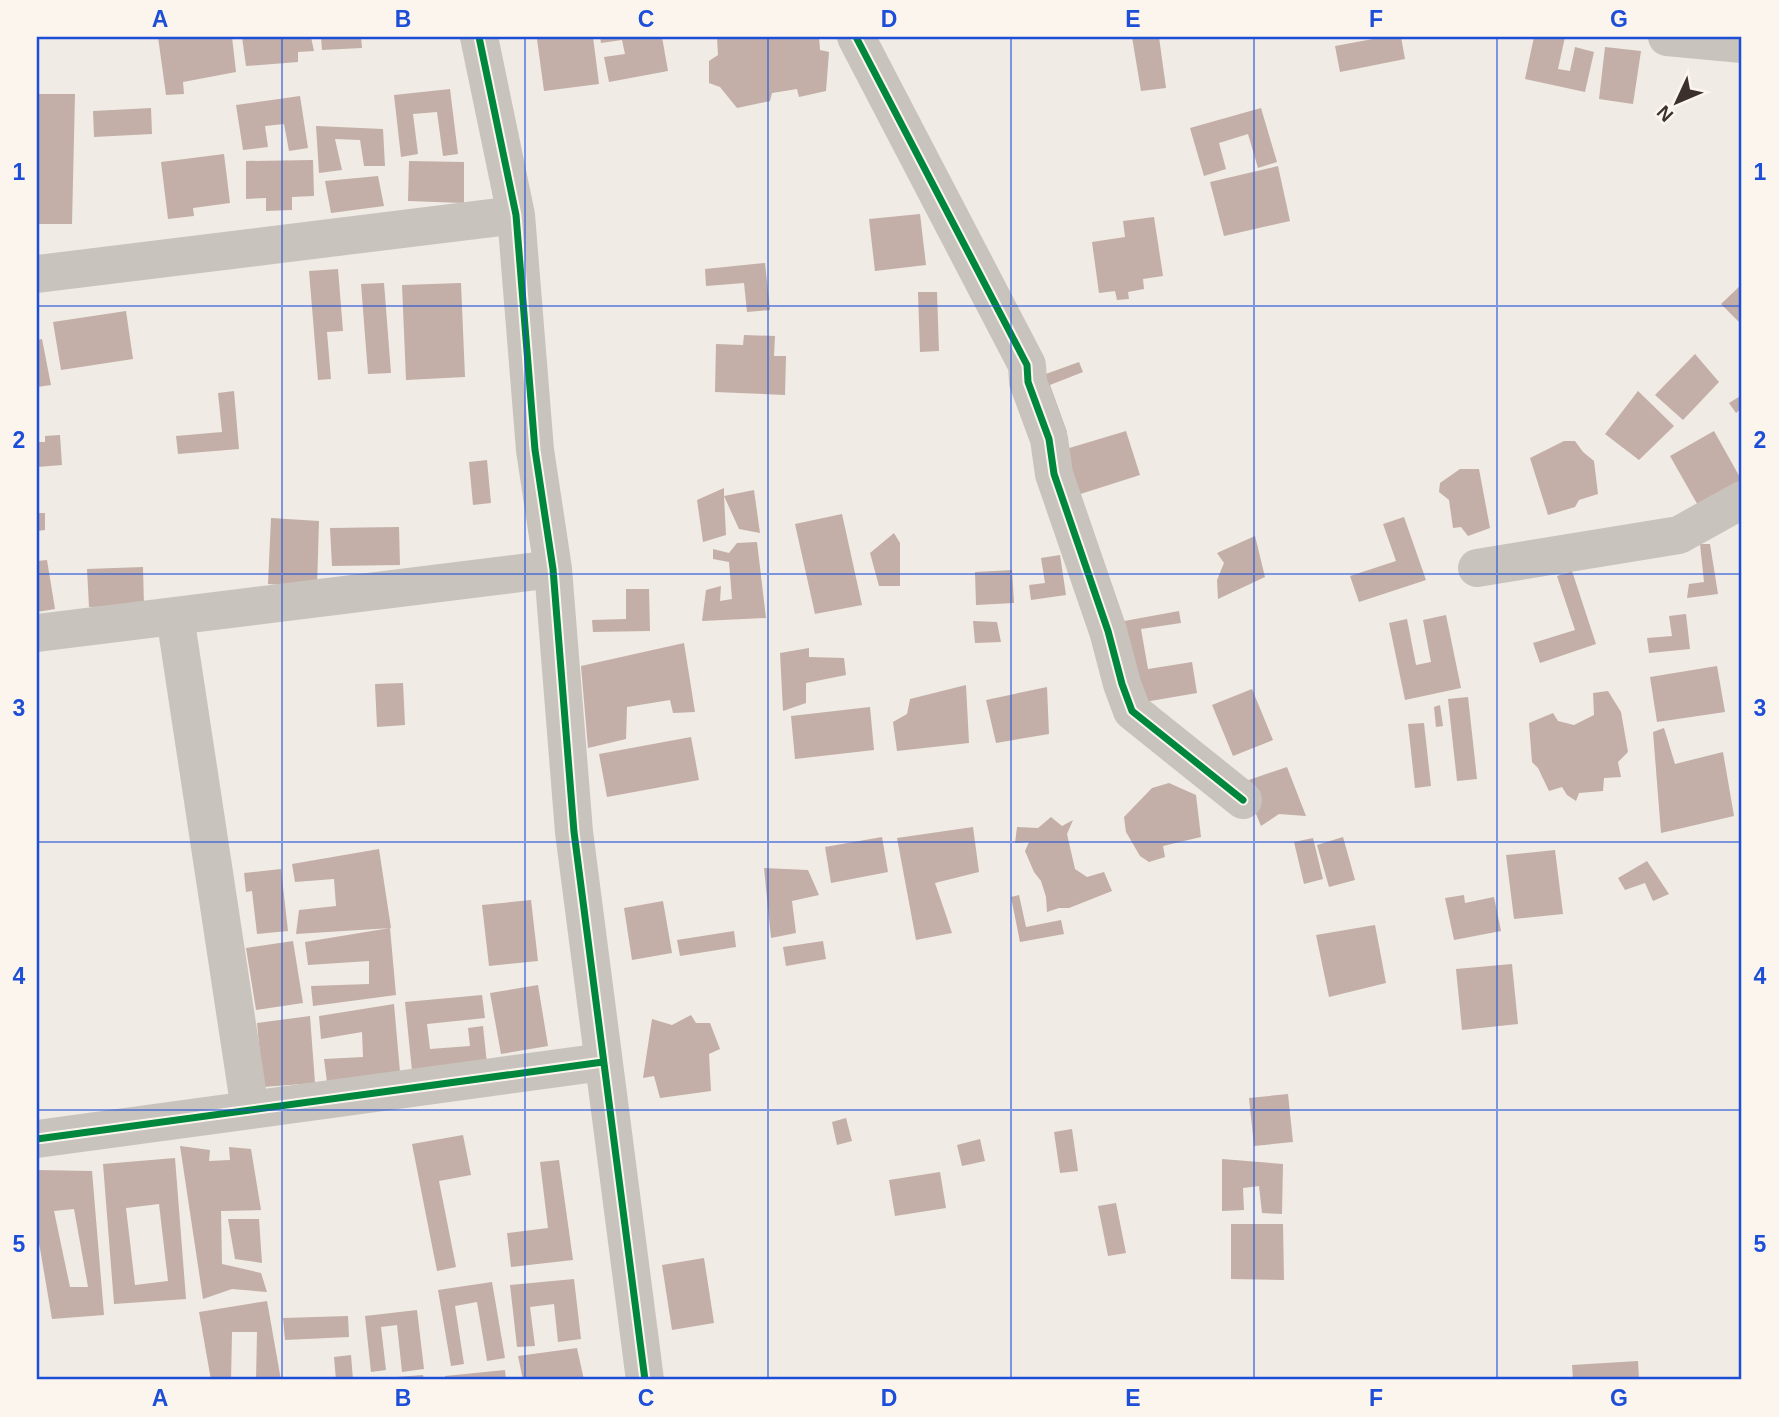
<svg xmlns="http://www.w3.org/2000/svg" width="1779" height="1417" viewBox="0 0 1779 1417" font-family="Arial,sans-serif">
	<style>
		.building { fill: #c3afa7; fill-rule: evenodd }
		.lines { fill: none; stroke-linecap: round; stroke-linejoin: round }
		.minor { stroke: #c9c3be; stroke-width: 38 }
		.cycleway-casing { stroke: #fbf5ee; stroke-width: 11 }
		.cycleway { stroke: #00873e; stroke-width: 7 }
		.grid { fill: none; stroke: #1d4ed8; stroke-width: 2; stroke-opacity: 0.55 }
		.neatline { fill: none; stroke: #1d4ed8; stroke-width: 2.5 }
		.grid-label { font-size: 23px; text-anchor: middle; font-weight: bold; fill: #1d4ed8 }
	</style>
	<rect width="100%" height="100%" fill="#f0ebe5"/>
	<!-- building -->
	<path class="building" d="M158,37h74l4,35 -53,10 1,12 -18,1z
		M242,37h69l3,14 -16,1v10l-52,4z
		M321,37h40l1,11 -40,2z
		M560,37h33l6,47 -55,7 -7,-52z
		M600,37h62l6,34 -59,11 -5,-25 21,-3 -3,-14 -21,3z
		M717,37h102l1,13 9,2 -3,39 -27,6 -2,-8 -25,4 -2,8 -33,7 -17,-21 -11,-4v-22l9,-6z
		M1132,37h27l7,51 -25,3z
		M1384,37h17l4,22 -65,13 -5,-26z
		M1534,37h31l-7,32 12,2 5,-24 19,5 -9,40 -60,-13z
		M1605,47l36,4 -8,53 -34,-5z
		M450,89l8,65 -15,2 -6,-44 -24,2 5,40 -17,3 -7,-62z
		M37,94h38l-3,130h-35z
		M300,96l8,52 -19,3 -5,-27 -19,2 3,21 -25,3 -7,-45z
		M151,108l1,26 -58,3 -1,-26z
		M1261,108l16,54 -19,6 -10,-34 -29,9 7,26 -22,7 -14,-48z
		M316,126l67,3 2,37h-21l-4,-26 -25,-1 7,31 -23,3z
		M224,154l6,49 -37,5 1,8 -26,3 -7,-57z
		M313,160l1,36 -22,1v13l-26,1v-13l-20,1v-38z
		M409,161l55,1v41l-56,-2z
		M1278,166l12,55 -66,15 -14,-54z
		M378,176l6,30 -53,7 -6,-32z
		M920,214l6,51 -51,6 -6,-52z
		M1154,217l9,59 -20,3 1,10 -16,3 1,7 -12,1 -2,-9 -16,2 -7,-51 33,-5 -2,-16z
		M765,263l5,47 -23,2 -3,-29 -38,3 -1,-17z
		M338,269l5,62 -16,1 4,47 -13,1 -9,-109z
		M384,283l7,90 -23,1 -7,-90z
		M461,283l4,94 -59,3 -4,-95z
		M1742,284v34l-3,4 -18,-18z
		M918,292h19l2,59 -19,1z
		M126,311l7,48 -72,11 -8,-48z
		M744,335l31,1 -1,20h12l-1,39 -70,-3 1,-48 27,1z
		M42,339l9,46 -14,2v-47z
		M1695,354l24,28 -36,38 -28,-25z
		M1079,362l4,10 -33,13 17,47 -16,6 -22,-58z
		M234,391l5,58 -61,5 -2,-18 46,-4 -4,-39z
		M1638,391l36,35 -35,34 -34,-26z
		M1742,395v13l-6,5 -7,-10z
		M1126,431l14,44 -69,22 -15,-45z
		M1714,431l28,50 -38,35 -34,-60z
		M60,435l2,30 -25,2v-25h8v-6z
		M1564,441h11l8,11 11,9 4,33 -19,6 -4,7 -27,8 -18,-57z
		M487,460l4,43 -18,2 -4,-43z
		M1460,469h19l11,59 -22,8 -7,-9 -8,1 -4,-28 -10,-8 1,-9z
		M724,488v8l30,-6 6,43 -21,-4 -15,-33 2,39 -23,7 -6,-42z
		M37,513h8v17l-8,1z
		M842,514l20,91 -47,9 -20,-90z
		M1404,517l22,63 -67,22 -9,-26 46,-15 -13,-37z
		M271,518l48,3 -2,66 -49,-3z
		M399,527l1,38 -68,1 -2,-38z
		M894,533l6,10v43h-21l-9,-33z
		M1255,536l10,41 -47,22 -1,-19 7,-17 -7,-10z
		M757,542l9,76 -64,3 4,-31 15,-4 -1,15 12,-2 -3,-37 -16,-3v-10l16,4 8,-10z
		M1700,544h10l8,50 -31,4 2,-14 15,-2z
		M1060,555l6,40 -35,5 -2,-15 16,-2 -4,-25z
		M47,560l8,49 -18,3v-51z
		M143,567l1,39 -55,1 -2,-38z
		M1012,570l2,33 -38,2 -1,-33z
		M1572,571l24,73 -56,19 -7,-20 42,-13 -18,-54z
		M626,589h23l1,42 -57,1 -1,-12 34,-1z
		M1179,611l2,12 -40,6 7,40 44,-7 5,31 -64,11 -14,-82z
		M1686,614l4,35 -41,4 -2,-15 25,-2 -3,-20z
		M1446,615l15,73 -56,12 -16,-77 18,-4 9,46 15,-3 -8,-42z
		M973,621l24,1 4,20 -26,1z
		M684,643l11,69 -22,1 -3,-13 -43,7 -1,32 -38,9 -7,-82z
		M809,648v9l35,1 2,17 -40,8v20l-23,8 -3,-58z
		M1717,666l8,46 -68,10 -7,-45z
		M403,683l2,42 -28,2 -2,-43z
		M966,685l3,58 -72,8 -4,-29 14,-8 3,-15z
		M1047,687l2,47 -53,9 -10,-43z
		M1252,689l21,51 -40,16 -21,-51z
		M1608,691l13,21 7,40 -10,10 3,15 -17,1 -1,13 -24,2 -3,8 -9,-6 -5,-8 -13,4 -11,-23 -6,-6 -3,-39 24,-10 5,8 16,4 20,-10 -1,-22z
		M1468,697l9,82 -20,2 -9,-82z
		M1440,705l3,21 -7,1 -2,-20z
		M870,707l4,43 -79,9 -4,-43z
		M1424,723l7,63 -16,2 -7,-64z
		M1664,728l11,36 48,-12 11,64 -73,17 -8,-101z
		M691,737l8,43 -92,17 -8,-43z
		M1287,767l19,49 -27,-2 -18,12 -18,-44z
		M1169,783l27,12 5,42 -38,9 2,11 -16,5 -9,-6 -14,-24 -2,-15 28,-29z
		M1051,817l11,9 11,-6 -6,14 8,35 12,8 17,-5 8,19 -43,17h-10l-12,4 -1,-15 -5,-16 -7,-9 -9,-21 4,-9 -14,1 2,-16 21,1z
		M973,827l6,45 -44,11 17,50 -36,7 -19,-102z
		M882,837l6,35 -57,11 -6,-36z
		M1343,837l12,43 -26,7 -12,-42z
		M1313,838l10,41 -19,5 -10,-42z
		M379,849l12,79 -95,6 3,-24 37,-4 -2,-27 -39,3 -3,-18z
		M1555,850l8,64 -49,5 -8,-64z
		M1647,861l22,33 -16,7 -8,-18 -20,7 -7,-12z
		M764,868l44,2 11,25 -27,6 4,32 -25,5z
		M281,869l7,62 -31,3 -5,-43 -6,1 -2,-19z
		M1019,895l7,32 35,-7 3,14 -44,8 -9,-45z
		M1464,895l1,8 29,-6 7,34 -47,9 -9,-42z
		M531,900l7,61 -49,5 -7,-61z
		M663,901l9,52 -40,7 -8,-52z
		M1375,925l11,58 -57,14 -13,-62z
		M390,928l6,67 -83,11 -2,-20 58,-2v-23l-61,4 -3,-23z
		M734,931l2,16 -56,9 -3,-16z
		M293,941l10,62 -47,7 -10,-62z
		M823,941l3,18 -40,7 -3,-19z
		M1512,964l6,60 -56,6 -6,-61z
		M538,985l10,61 -47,8 -11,-61z
		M482,995l3,23 -58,6 3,25 40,-3 -2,-18 15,-2 4,38 -75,7 -7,-69z
		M394,1004l6,68 -73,10 -3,-23 39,-2 -1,-25 -41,7 -2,-23z
		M691,1015l5,8h14l10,26 -11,5 2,37 -51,7 -6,-22 -11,2 9,-59 20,6z
		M310,1016l5,67 -52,4 -6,-64z
		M1288,1094l5,48 -39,4 -5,-48z
		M846,1118l6,23 -15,4 -5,-23z
		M1072,1129l6,42 -18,2 -6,-41z
		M463,1135l8,40 -32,6 17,86 -19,4 -25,-127z
		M980,1139l5,22 -23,5 -5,-21z
		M180,1146l30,4 -1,11 21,-1 -1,-13 22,2 10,61 -40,1 1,53 39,9 6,19 -35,-3 -29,10z
		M175,1158l11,141 -72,5 -11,-140zM159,1204l9,77 -33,4 -9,-77z
		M1222,1159l61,5 -1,50 -20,-1 -3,-27 -16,2 1,22 -22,1z
		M559,1160l14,100 -62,7 -4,-34 41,-5 -8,-66z
		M37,1170l55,1 12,144 -52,4 -15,-88zM74,1209l14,78h-18l-16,-76z
		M940,1172l6,36 -51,8 -6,-36z
		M1116,1203l10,50 -18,3 -10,-50z
		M228,1219h31l3,44 -27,-4z
		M1231,1224h52l1,56 -53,-1z
		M704,1258l10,65 -42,7 -10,-65z
		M574,1279l7,60 -23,3 -4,-38 -24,3 5,39 -18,1 -7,-62z
		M492,1282l13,76 -18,3 -10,-59 -22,4 9,58 -13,2 -13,-76z
		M267,1301l14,79h-25l1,-48h-25l-1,48h-20l-12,-68z
		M417,1310l7,59 -22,3 -5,-47 -16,2 5,43 -15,2 -6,-56z
		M348,1316l1,21 -64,3 -2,-22z
		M577,1348l7,32h-61l-5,-24z
		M351,1355l2,25h-17l-2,-23z
		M1638,1361l1,19h-66l-1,-15z
		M505,1370l1,10h-61v-4z
		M423,1375l1,5h-40l-1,-2z"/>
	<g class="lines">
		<!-- minor -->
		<path class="minor" d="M479,37l37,178 19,235 18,119 21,263 71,548
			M856,37l171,328 1,17 21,57 5,35 54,157 14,53 10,27 111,89
			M1667,37l75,7
			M37,274l479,-59
			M1477,568l202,-33 63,-35
			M175,616l75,494
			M37,633l516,-64
			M37,1139l566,-77"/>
		<defs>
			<path id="cycleway" d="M479,37l37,178 19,235 18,119 21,263 71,548
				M856,37l171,328 1,17 21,57 5,35 54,157 14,53 10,27 111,89
				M37,1139l566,-77"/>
		</defs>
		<!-- cycleway casing -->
		<use href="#cycleway" class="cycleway-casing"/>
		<!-- cycleway -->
		<use href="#cycleway" class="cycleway"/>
	</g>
	<!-- grid -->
	<path class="grid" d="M282,37v1343M525,37v1343M768,37v1343M1011,37v1343M1254,37v1343M1497,37v1343M37,306h1705M37,574h1705M37,842h1705M37,1110h1705"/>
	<!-- border -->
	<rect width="1779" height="1417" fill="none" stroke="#fbf5ee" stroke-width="77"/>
	<!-- north arrow -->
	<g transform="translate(1677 102) rotate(226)" stroke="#fbf5ee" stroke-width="5" paint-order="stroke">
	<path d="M0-5L12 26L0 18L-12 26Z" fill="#3b302b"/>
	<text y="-10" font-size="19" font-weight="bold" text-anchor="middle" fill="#3b302b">N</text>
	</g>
	<rect x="38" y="38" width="1702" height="1340" class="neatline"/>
	<g class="grid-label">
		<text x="160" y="27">A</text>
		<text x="403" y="27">B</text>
		<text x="646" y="27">C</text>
		<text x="889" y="27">D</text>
		<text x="1133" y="27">E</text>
		<text x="1376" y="27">F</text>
		<text x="1619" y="27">G</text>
		<text x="19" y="180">1</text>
		<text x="1760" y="180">1</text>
		<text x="19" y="448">2</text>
		<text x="1760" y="448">2</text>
		<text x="19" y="716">3</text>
		<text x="1760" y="716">3</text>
		<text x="19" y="984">4</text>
		<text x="1760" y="984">4</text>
		<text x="19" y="1252">5</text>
		<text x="1760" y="1252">5</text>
		<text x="160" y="1406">A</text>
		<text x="403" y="1406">B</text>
		<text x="646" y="1406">C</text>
		<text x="889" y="1406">D</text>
		<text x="1133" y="1406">E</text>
		<text x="1376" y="1406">F</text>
		<text x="1619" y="1406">G</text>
	</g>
</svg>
